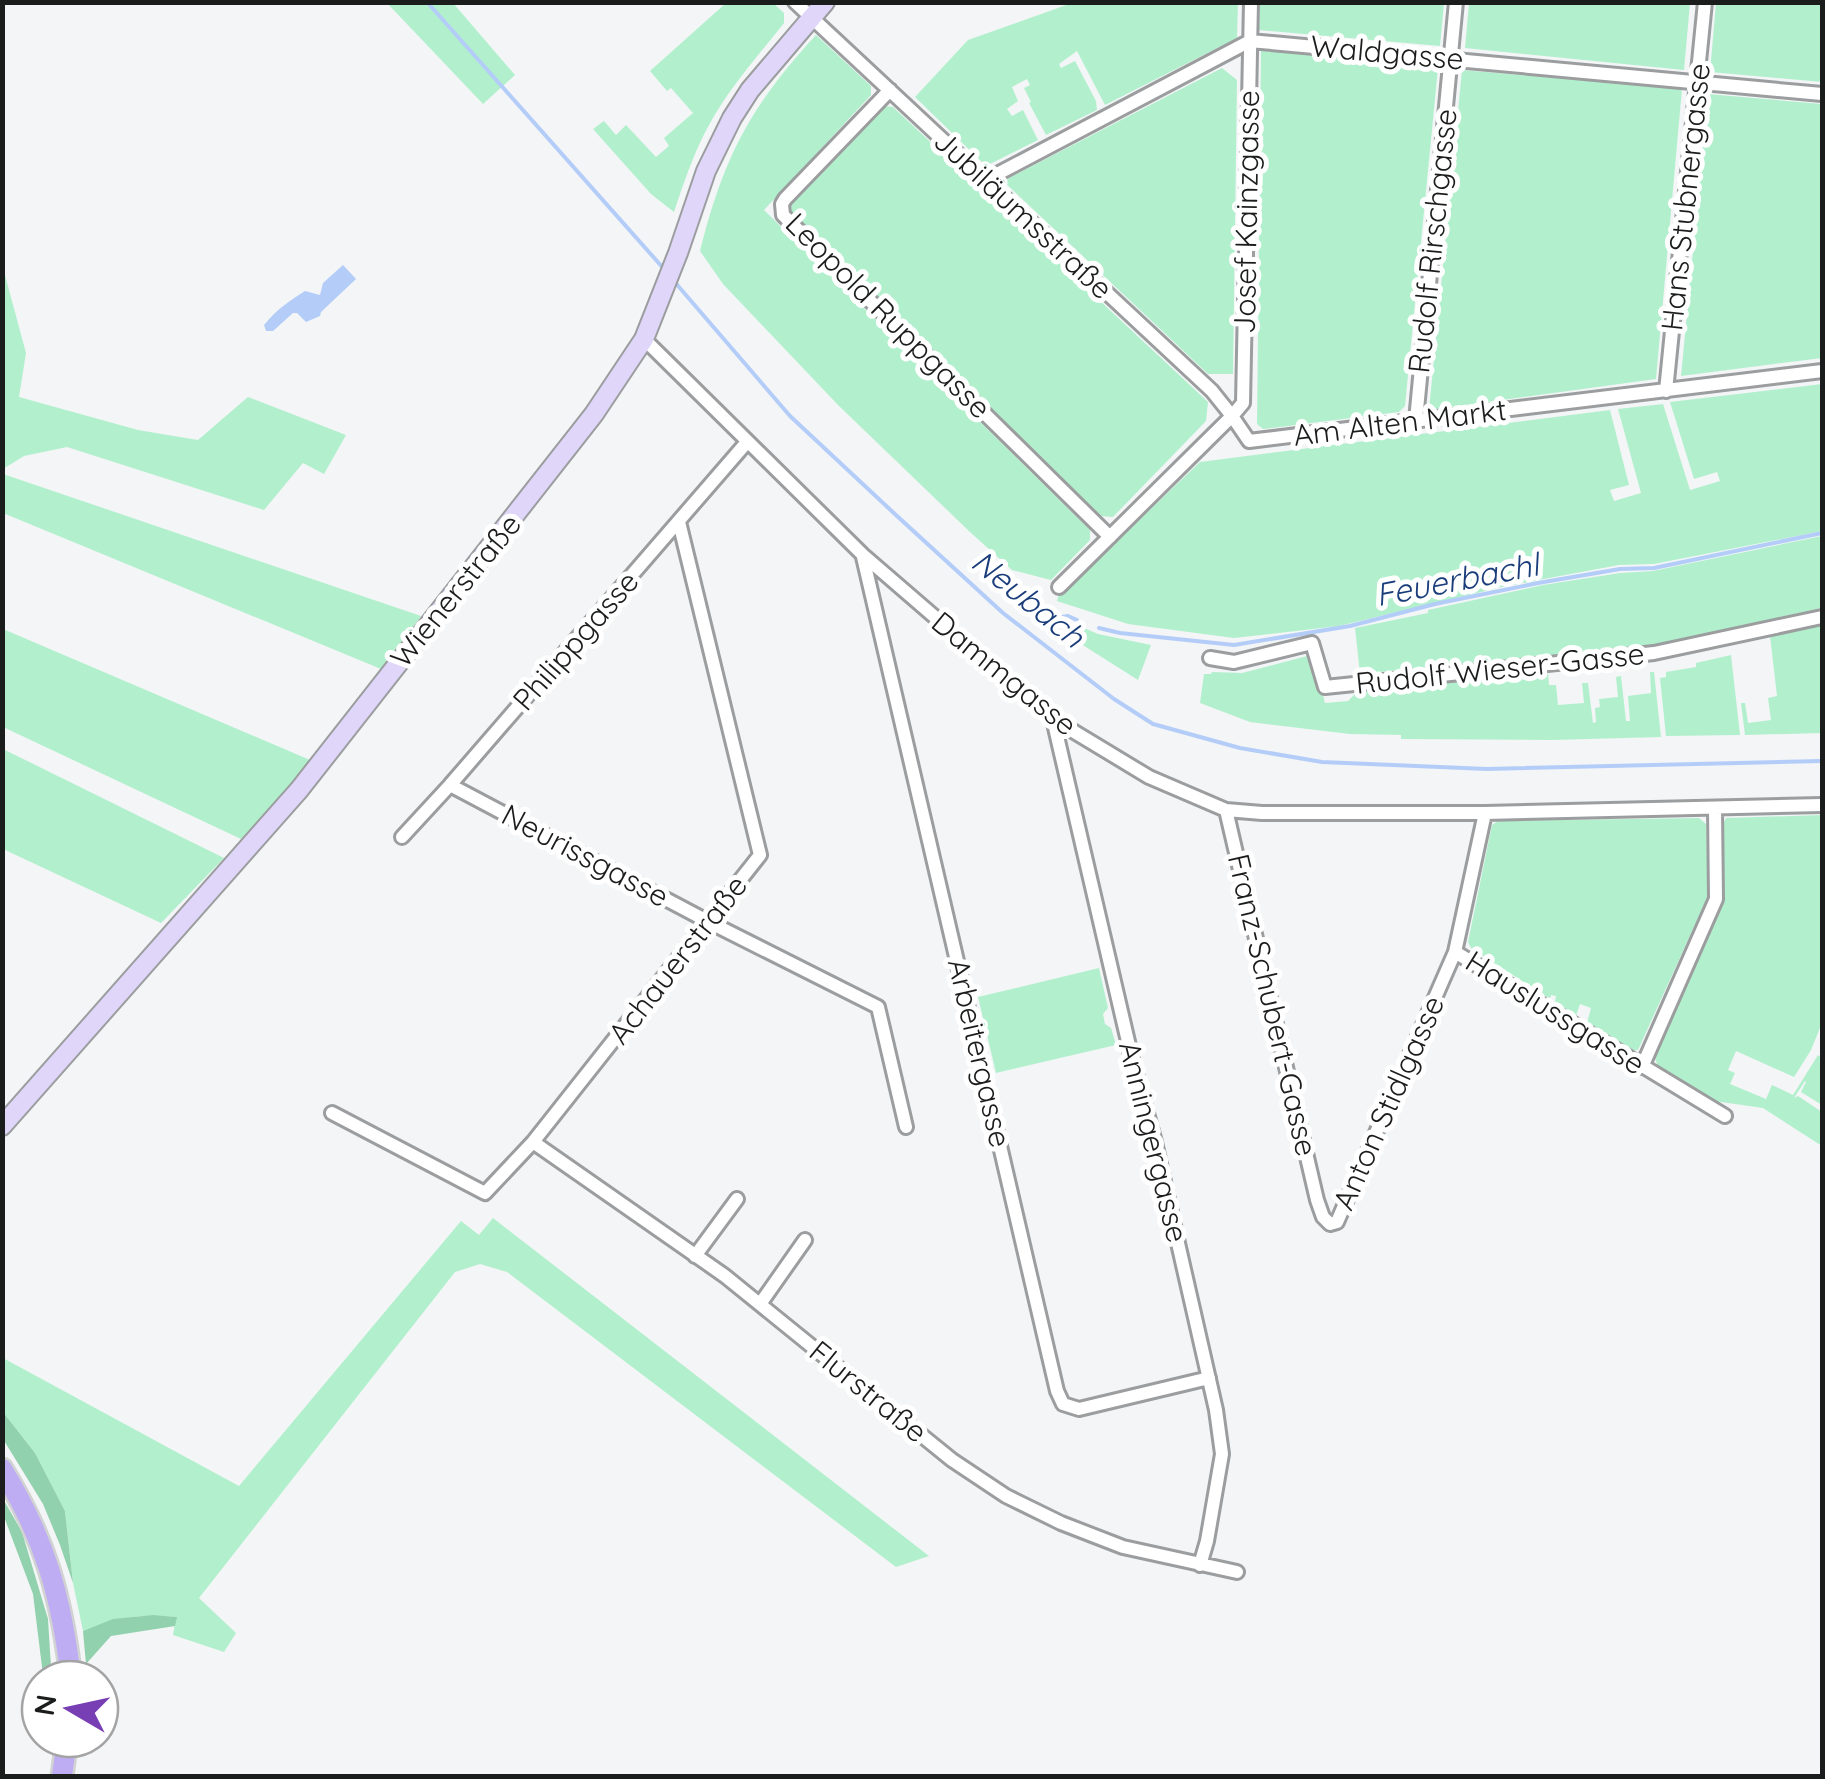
<svg xmlns="http://www.w3.org/2000/svg" width="1825" height="1779" viewBox="0 0 1825 1779" font-family="Quicksand,sans-serif">
	<style>
		.green { fill: #b2f0cd }
		.forest { fill: #92d1ad }
		.water { fill: #b4cdf8 }
		.lines { fill: none; stroke-linecap: round; stroke-linejoin: round }
		.stream { stroke: #b4cdf8; stroke-width: 4 }
		.street-casing { stroke: #9b9d9f; stroke-width: 18 }
		.secondary-casing { stroke: #9b9d9f; stroke-width: 22 }
		.primary-casing { stroke: #d1d2d2; stroke-width: 25 }
		.street { stroke: #fff; stroke-width: 12 }
		.secondary { stroke: #dfd6f9; stroke-width: 18 }
		.primary { stroke: #bfadf4; stroke-width: 20 }
		.labels { text-anchor: middle; stroke-width: 10; stroke-linejoin: round; paint-order: stroke }
		.street-label { font-size: 30px; fill: #1b1c1c; stroke: #fff }
		.water-label { font-size: 32px; font-style: italic; fill: #1b3e7b; stroke: #fff }
	</style>
	<rect width="100%" height="100%" fill="#f3f5f7"/>
	<!-- green -->
	<path class="green" d="M387,3h66l62,72 -32,29z
		M726,3h47l11,10v10c-26,33 -55,65 -75,102 -15,27 -25,57 -35,87l-23,-18 -58,-65 11,-8 12,14 10,-10 30,32 13,-11 -5,-8 29,-25 -22,-25 -4,3 -17,-20z
		M1072,3h166l-1,35 -132,67 -28,-54 -18,13 2,4 14,-7 21,40 1,9 -51,25 -17,-32 2,-1 -7,-14 6,-3 -3,-6 -15,8 6,14 -11,8 5,7 11,-6 15,30 -52,26 -71,-69 53,-57z
		M1260,3h184l-4,43 -181,-16z
		M1469,3h221l-6,67 -219,-22z
		M1716,3h106v79l-112,-10z
		M816,35l55,51v9l-107,115 326,320v10l-39,40 -39,-10 -42,-38 -132,-127 -115,-121 -23,-33c24,-95 50,-144 116,-216z
		M1261,50l177,18 -33,338 -6,6 -136,17 -6,-5z
		M1222,68l15,12 -4,294h-25l-205,-193z
		M1462,70l220,19 -26,290 -227,31z
		M1708,94l114,10v254l-141,18z
		M884,106l9,1 315,295 -2,19 -93,96 -12,-1 -310,-302 -1,-9z
		M2,264l24,89 -7,44 119,33 60,10 50,-43 98,38 -22,39 -21,-11 -39,47 -197,-63 -43,9 -21,13z
		M1822,384v147l-168,33 -35,1 -117,22 -163,39 -105,12 -106,-14 -71,-23 1,-4 142,-135 410,-52 19,75 -19,5 4,11 27,-8 -23,-84 45,-5 27,86 30,-9 -3,-9 -23,7 -24,-77z
		M3,474l418,142 -40,53 -378,-156z
		M1822,536v72l-161,36 -301,30 -5,-46 73,-15v-3l115,-25 77,-12 33,-2z
		M1077,625l21,9 53,11 -13,35 -68,-43z
		M1822,625v108l-77,2 -4,-32h4l3,20 23,-3 -3,-22 9,-2 -7,-60z
		M3,629l307,131 -17,22 -52,57 -238,-112z
		M1731,655l9,80 -74,1 -6,-58 6,-1v-5l30,-5v-4z
		M1307,656l2,2 8,32 6,5 2,8 23,-2 9,-9 188,-21 3,2 1,12h7l2,20 26,-2 -2,-20h6l5,40 3,-1 -1,-14 5,-1 -1,-8 19,-2 -2,-20 5,-1 5,45h4l-2,-25 23,-3 -1,-21h4l7,65 -109,3 -151,-1v-4l-51,-1 -100,-12 -50,-19 4,-29h7l1,-2 30,1z
		M3,749l221,109 -63,65 -158,-74z
		M1822,815v208l-11,27 -17,27 -58,-26 -8,19 7,3 -5,11 36,15 6,-14 21,10 25,-40 4,3v47l-21,-13 5,-10 -1,-1 -11,17 4,-2 24,16v34l-59,-38 -49,-7 -56,-34 -3,-9 69,-157 -1,-77 3,-6z
		M1699,818l7,6 2,72 -70,154h-9l-42,-27 4,-15 -11,-4 -4,12 -21,-14 1,-6 -5,-1 -1,4 -79,-51 -3,-6 24,-117 6,-4z
		M1099,968l9,40 -5,6 2,10 6,4 5,17 -120,28 -18,-76z
		M493,1218l436,338 -33,11 -389,-295 -27,-8 -25,8 -256,326 37,35 -12,19 -51,-17 3,-18c-35,-4 -60,1 -93,14l-10,-48 -8,-72 -30,-58 -32,-41v-54l236,128 222,-265 18,14z"/>
	<!-- forest -->
	<path class="forest" d="M3,1412l32,41 30,58 8,72 -13,-38 -17,-41 -40,-65z
		M2,1497l20,35 26,87 3,48 -8,8 -10,-81 -30,-80z
		M153,1615l24,2 -2,9 -64,10 -25,28 -3,-33 30,-12z"/>
	<!-- water -->
	<path class="water" d="M343,265l13,14 -35,33 -1,4 -14,6 -9,-9h-4l-20,18h-7l-2,-6c12,-15 25,-24 41,-34l15,4 3,-12z"/>
	<g class="lines">
		<!-- stream -->
		<path class="stream" d="M427,2l237,267
			M673,280l117,136 107,100 106,97 111,86 39,25 87,24 82,14 165,7 335,-8
			M1056,618l12,-2 9,4
			M1099,628l21,5 114,12 116,-19 85,-22 103,-21 82,-14 34,-1 168,-35"/>
		<defs>
			<path id="street" d="M795,2l417,389 20,25 11,-13 8,-401
				M890,90l-105,109 -3,5 1,11 327,322
				M984,181l266,-140 572,53
				M644,339l219,216 190,164 96,58 77,33 36,3h223l337,-8
				M1666,391l39,-389
				M1416,420l40,-418
				M863,557l194,834 6,13 16,5 130,-31
				M1059,587l173,-171 17,25 573,-70
				M1210,658l24,4 78,-19 13,44 329,-34 168,-36
				M1053,719l80,344 22,79 61,268 6,44 -15,87 -7,24
				M450,785l259,137 169,85 28,120
				M1226,810l91,390 6,17 7,7 7,-2 118,-270 30,-139
				M402,837l48,-52 297,-343
				M1455,952l270,164
				M1642,1067l74,-168 -1,-90
				M332,1113l153,80 48,-51 227,-287 -81,-333
				M533,1142l192,134 227,184 54,36 55,27 62,24 114,25
				M695,1256l42,-57
				M760,1304l45,-64"/>
			<path id="secondary" d="M2,1126l297,-336 295,-376 50,-75 34,-86 28,-82 26,-53 18,-28 75,-88"/>
			<path id="primary" d="M2,1469c43,69 60,130 69,210
				M62,1776l5,-37"/>
		</defs>
		<!-- street casing -->
		<use href="#street" class="street-casing"/>
		<!-- secondary casing -->
		<use href="#secondary" class="secondary-casing"/>
		<!-- primary casing -->
		<use href="#primary" class="primary-casing"/>
		<!-- street -->
		<use href="#street" class="street"/>
		<!-- secondary -->
		<use href="#secondary" class="secondary"/>
		<!-- primary -->
		<use href="#primary" class="primary"/>
	</g>
	<g class="labels">
		<!-- street labels -->
		<g class="street-label">
			<text transform="translate(1387 53) rotate(5)" y="10">Waldgasse</text>
			<text transform="translate(1686 197) rotate(-84)" y="10">Hans Stubnergasse</text>
			<text transform="translate(1247 212) rotate(-89)" y="10">Josef Kainzgasse</text>
			<text transform="translate(1023 215) rotate(43)" y="10">Jubiläumsstraße</text>
			<text transform="translate(1433 241) rotate(-84)" y="10">Rudolf Rirschgasse</text>
			<text transform="translate(888 316) rotate(45)" y="10">Leopold Ruppgasse</text>
			<text transform="translate(1400 423) rotate(-7)" y="10">Am Alten Markt</text>
			<text transform="translate(456 591) rotate(-51)" y="10">Wienerstraße</text>
			<text transform="translate(576 641) rotate(-49)" y="10">Philippgasse</text>
			<text transform="translate(1500 669) rotate(-6)" y="10">Rudolf Wieser-Gasse</text>
			<text transform="translate(1004 674) rotate(39)" y="10">Dammgasse</text>
			<text transform="translate(585 856) rotate(28)" y="10">Neurissgasse</text>
			<text transform="translate(678 960) rotate(-52)" y="10">Achauerstraße</text>
			<text transform="translate(1272 1005) rotate(77)" y="10">Franz-Schubert-Gasse</text>
			<text transform="translate(1555 1013) rotate(32)" y="10">Hauslussgasse</text>
			<text transform="translate(979 1053) rotate(77)" y="10">Arbeitergasse</text>
			<text transform="translate(1389 1103) rotate(-66)" y="10">Anton Stidlgasse</text>
			<text transform="translate(1153 1142) rotate(76)" y="10">Anningergasse</text>
			<text transform="translate(868 1392) rotate(39)" y="10">Flurstraße</text>
		</g>
		<!-- water labels -->
		<g class="water-label">
			<text transform="translate(1457 580) rotate(-11)" y="11">Feuerbachl</text>
			<text transform="translate(1028 599) rotate(39)" y="11">Neubach</text>
		</g>
	</g>
	<!-- border -->
	<rect width="1825" height="1779" fill="none" stroke="#1b1c1c" stroke-width="10"/>
	<!-- north arrow -->
	<g transform="translate(70 1709) rotate(279)"><circle r="48" fill="#ffffff" stroke="#a4a4a4" stroke-width="2.5"/>
	<path d="M0-8L18 38L0 25L-18 38Z" fill="#783eb4"/>
	<text y="-15" font-size="28" font-weight="bold" text-anchor="middle" fill="#1b1c1c">N</text>
	</g>
</svg>
